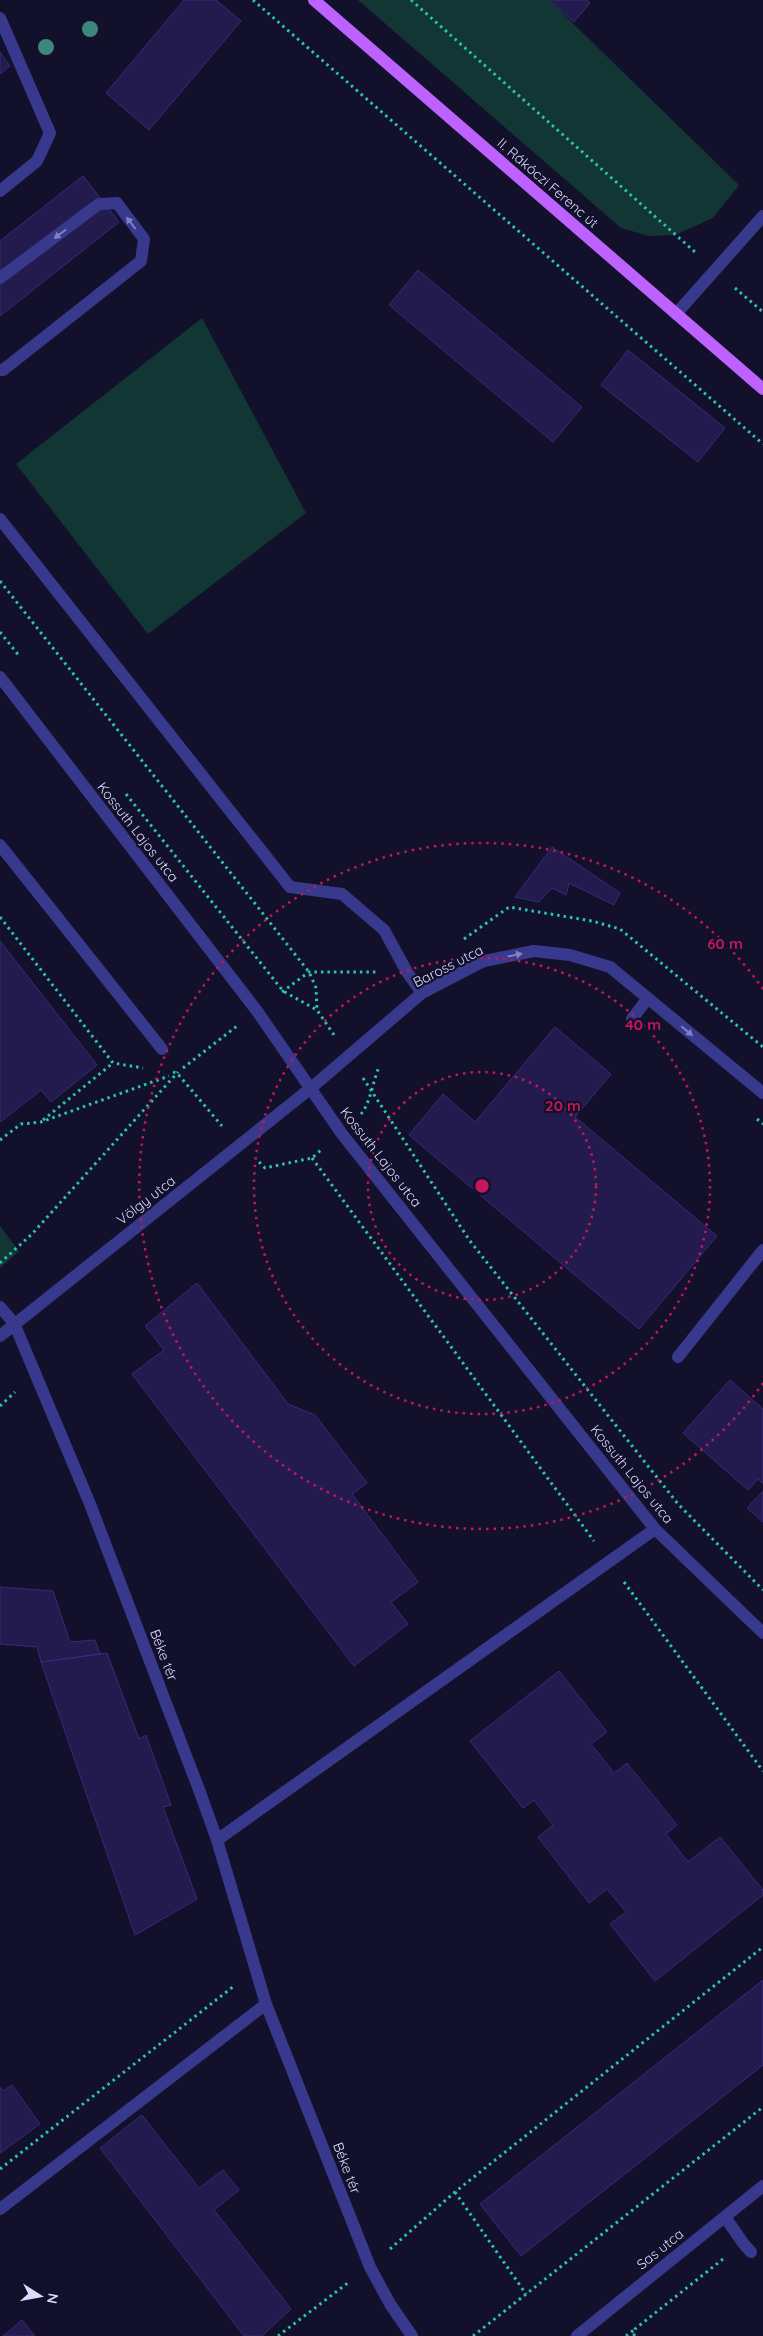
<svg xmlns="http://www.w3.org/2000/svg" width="763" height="2336" viewBox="0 0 763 2336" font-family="Quicksand,sans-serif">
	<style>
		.green { fill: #123633 }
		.building { fill: #231b4e; stroke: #372b7b }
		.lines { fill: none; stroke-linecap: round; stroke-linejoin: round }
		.path { stroke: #2ac4b3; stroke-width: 3; stroke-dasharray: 2.5 4; stroke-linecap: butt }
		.minor { stroke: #38398d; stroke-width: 12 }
		.major { stroke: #bd61ff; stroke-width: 12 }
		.tree { fill: #3d867c }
		.oneway { fill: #8281c0 }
		.ring { fill: none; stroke: #c2185b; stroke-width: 2.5; stroke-dasharray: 2.5 5 }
		.labels { text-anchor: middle; stroke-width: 4.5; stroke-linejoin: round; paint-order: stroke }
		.street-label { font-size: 14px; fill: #dddaff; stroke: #13102c }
		.centre { fill: #c2185b; stroke: #13102c; stroke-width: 2.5 }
		.ring-label { font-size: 15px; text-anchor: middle; font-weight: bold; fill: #c2185b; stroke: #13102c; stroke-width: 4.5; stroke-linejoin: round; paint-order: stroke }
	</style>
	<rect width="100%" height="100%" fill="#13102c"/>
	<!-- green -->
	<path class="green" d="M358,0h191l190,185 -26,33 -38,17 -26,1 -28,-8z
		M202,318l104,195 -158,121 -132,-170z
		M0,1226l19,25 -19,17z"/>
	<!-- building -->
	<path class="building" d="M184,0h32l25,21 -92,109 -43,-37z
		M549,0h38l3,3 -16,19z
		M0,52l10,14 -10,8z
		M83,176l36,46 -119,94v-75z
		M418,270l164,137 -29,35 -164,-137z
		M628,350l97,78 -27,34 -97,-77z
		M552,847l68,46 -6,12 -45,-22 -3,12 -14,-7 -13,14 -24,-5z
		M0,941l97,124 -46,37 -10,-12 -41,32z
		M555,1027l56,47 -36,43 142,119 -78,93 -230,-194 34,-41 32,28z
		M197,1283l91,121 27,11 52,68 -15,11 66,88 -27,20 17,22 -54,42 -222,-292 32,-24 -19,-24z
		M730,1380l33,29v75l-5,-5 -10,11 -65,-57z
		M763,1491v31l-16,-14z
		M0,1587l53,4 17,51 25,-2 5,14 -59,8 -4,-15 -37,-3z
		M107,1653l32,86 7,-4 25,70 -8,2 34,92 -62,36 -94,-273z
		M559,1671l48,61 -16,12 23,29 13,-10 50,62 -11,9 22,28 32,-25 43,53v5l-108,86 -45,-57 16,-12 -19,-23 -18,14 -51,-66 15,-12 -19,-25 -11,8 -53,-67z
		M763,1980v85l-242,191 -41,-52z
		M12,2085l28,39 -40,29v-66l3,4z
		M142,2115l57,73 24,-18 16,20 -25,20 77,99 -29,27h-18l-144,-188z
		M22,2320l13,16h-32z"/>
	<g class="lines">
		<!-- path -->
		<path class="path" d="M253,0l510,444
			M411,0l284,252
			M735,288l28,24
			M0,581l309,391 7,16 1,22
			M0,632l20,25
			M126,794l157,197 34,19 17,25
			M0,917l113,146 30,5
			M464,939l45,-32 83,14 28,8 143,118
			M282,992l27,-20h68
			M183,1068l54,-42
			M173,1072l4,1 45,53
			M363,1078l107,163 208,263 85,86
			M361,1114c9,-10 12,-33 18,-47
			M757,1119l6,5
			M43,1120l70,-57
			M0,1140l21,-16 20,-2 128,-46
			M312,1158l282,383
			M259,1162l6,6 47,-10 9,-8
			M0,1263l32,-29 146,-162
			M0,1406l15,-14
			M624,1582l139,189
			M0,2169l234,-183
			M455,2192l71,102
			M390,2249l65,-57 308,-245
			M278,2336l71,-54
			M473,2336l290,-229
			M626,2336l9,-7
			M634,2336l1,-7 88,-70"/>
		<!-- minor -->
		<path class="minor" d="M0,18l50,115 -13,28 -37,30
			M0,278l99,-74 18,-1 27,36 -3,22 -138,109h-3
			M676,314l87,-98
			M0,519l290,368 52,7 42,36 23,42 15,21
			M0,677l257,334 85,123 313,395 108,104
			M0,845l162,204
			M632,1019l16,-21
			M0,1307l14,16 76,181 111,291 16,45 49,164 104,263 20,37 22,32
			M0,1336l311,-248 111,-95 62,-32 50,-10 36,4 40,12 153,126
			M678,1357l85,-107
			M217,1840l438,-311
			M0,2209l266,-205
			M725,2217l18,26 8,9
			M577,2336l186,-150"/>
		<!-- major -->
		<path class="major" d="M314,0l449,389"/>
	</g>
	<!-- trees -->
	<g class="tree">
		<circle cx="90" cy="29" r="8"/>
		<circle cx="46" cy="47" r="8"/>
	</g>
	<!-- one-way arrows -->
	<defs><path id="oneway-solid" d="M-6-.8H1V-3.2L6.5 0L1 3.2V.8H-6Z" transform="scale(1.25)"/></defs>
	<g class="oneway">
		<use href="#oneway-solid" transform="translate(131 223) rotate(-127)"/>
		<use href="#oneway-solid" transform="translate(60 234) rotate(143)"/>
		<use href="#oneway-solid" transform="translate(515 955) rotate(-12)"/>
		<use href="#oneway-solid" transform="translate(687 1031) rotate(40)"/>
	</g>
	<!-- distance rings -->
	<g class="ring">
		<circle cx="482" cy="1186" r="114"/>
		<circle cx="482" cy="1186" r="228"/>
		<path d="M763 1383A343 343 0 1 1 763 989"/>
	</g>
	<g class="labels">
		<!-- street labels -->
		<g class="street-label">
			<text transform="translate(548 183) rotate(41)" y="5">II. Rákóczi Ferenc út</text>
			<text transform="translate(138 832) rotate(52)" y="5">Kossuth Lajos utca</text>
			<text transform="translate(448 966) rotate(-27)" y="5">Baross utca</text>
			<text transform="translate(381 1157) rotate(52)" y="5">Kossuth Lajos utca</text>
			<text transform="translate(146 1200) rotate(-38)" y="5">Völgy utca</text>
			<text transform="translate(632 1474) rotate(51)" y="5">Kossuth Lajos utca</text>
			<text transform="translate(164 1655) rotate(69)" y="5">Béke tér</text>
			<text transform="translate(347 2168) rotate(69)" y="5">Béke tér</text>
			<text transform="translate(660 2249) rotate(-39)" y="5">Sas utca</text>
		</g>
	</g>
	<circle cx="482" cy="1186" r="8" class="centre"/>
	<g class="ring-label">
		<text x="725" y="949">60 m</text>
		<text x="643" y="1030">40 m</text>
		<text x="563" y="1111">20 m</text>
	</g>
	<!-- north arrow -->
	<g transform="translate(40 2296) rotate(101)" stroke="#13102c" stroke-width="4" paint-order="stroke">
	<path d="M0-4L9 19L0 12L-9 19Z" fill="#dddaff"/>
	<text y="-8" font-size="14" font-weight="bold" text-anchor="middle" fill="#dddaff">N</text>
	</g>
</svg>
